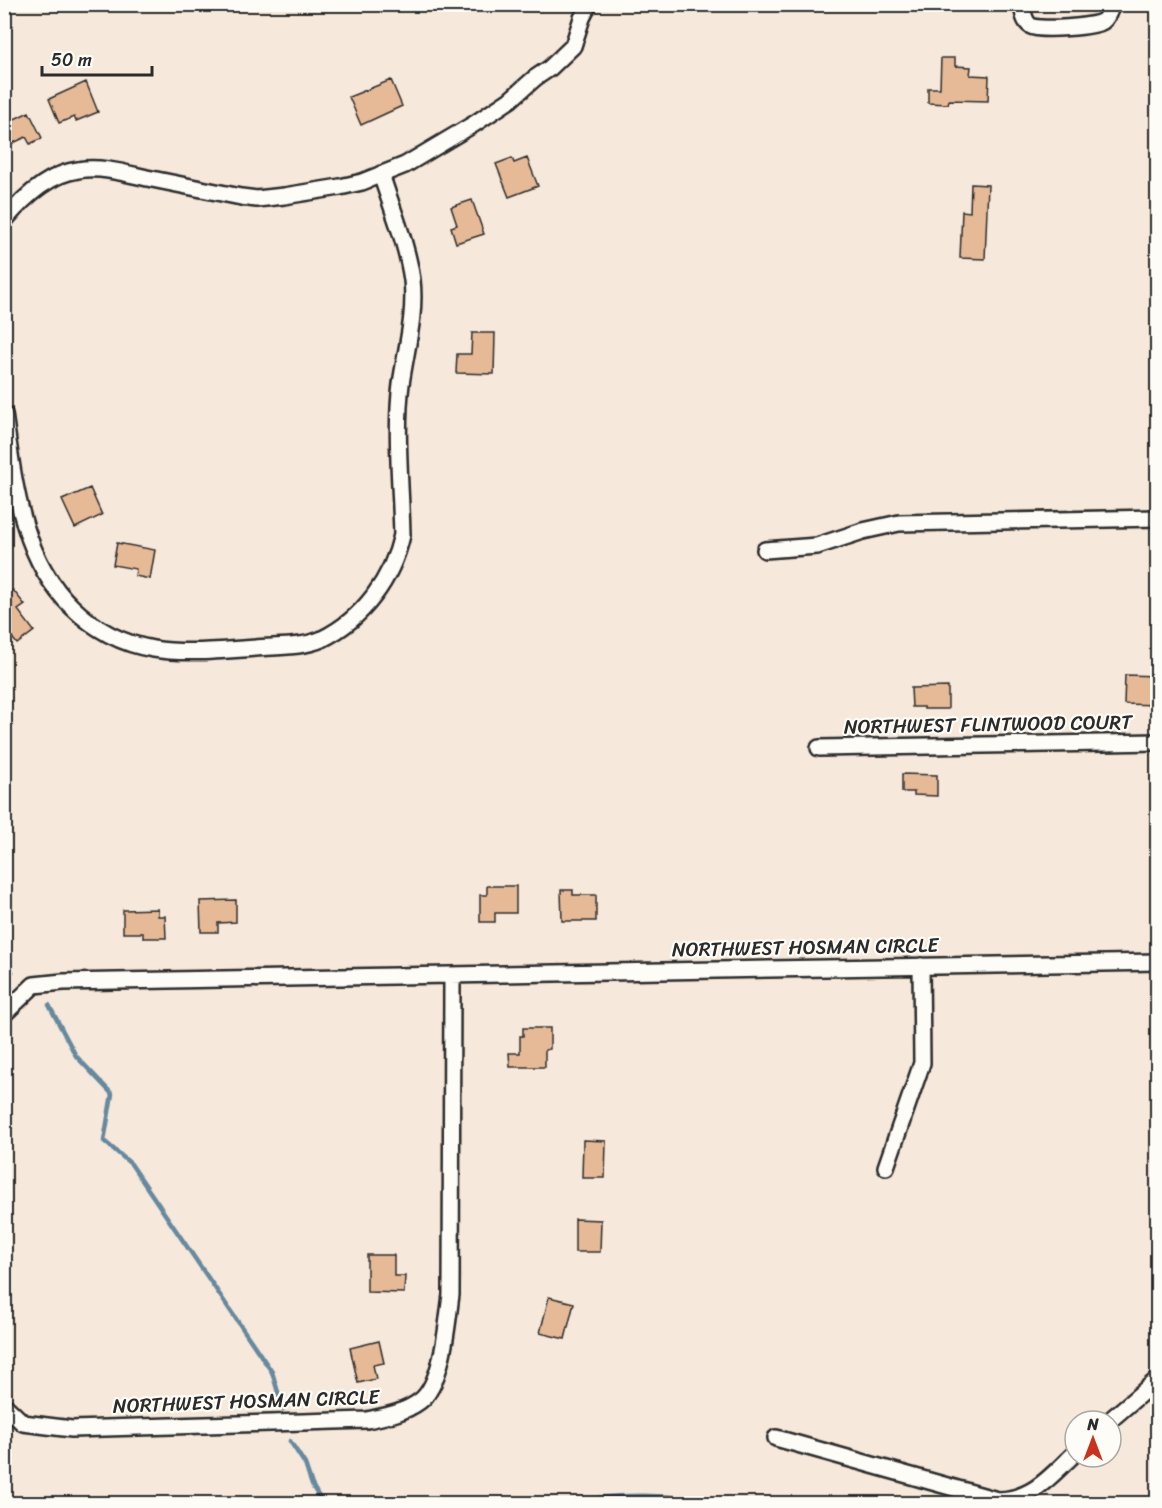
<svg xmlns="http://www.w3.org/2000/svg" width="1162" height="1508" viewBox="0 0 1162 1508" font-family="Sriracha,sans-serif">
	<style>
		.lines { fill: none; stroke-linecap: round; stroke-linejoin: round }
		.stream { stroke: #66899f; stroke-width: 4.5 }
		.building { fill: #e7ba97; stroke: #2b2b2b; stroke-width: 1.5 }
		.minor-casing { stroke: #2b2b2b; stroke-width: 20 }
		.minor { stroke: #fdfcf7; stroke-width: 15 }
		.labels { text-anchor: middle; stroke-width: 4.5; stroke-linejoin: round; paint-order: stroke }
		.street-label { font-size: 20px; fill: #2b2b2b; stroke: #fdfcf7 }
	</style>
	<rect width="100%" height="100%" fill="#f6e8da"/>
	<filter id="ink" filterUnits="userSpaceOnUse"><feTurbulence type="fractalNoise" baseFrequency=".0167" numOctaves="2"/><feDisplacementMap in="SourceGraphic" scale="12" xChannelSelector="R" yChannelSelector="G"/><feConvolveMatrix kernelMatrix="1 2 1 2 8 2 1 2 1" color-interpolation-filters="sRGB"/></filter>
	<g filter="url(#ink)">
		<g class="lines">
			<!-- stream -->
			<path class="stream" d="M4,964l8,8
				M49,1005l27,51 36,38 -8,47 27,23 141,208 11,37
				M290,1441l15,23 7,21 11,19
				M565,1504c46,-12 110,-10 157,0"/>
		</g>
		<!-- building -->
		<path class="building" d="M941,58h14v8l16,1 -1,8 19,1 -1,25 -39,-1 -1,4 -20,-1v-15h12z
			M391,80l11,26 -41,19 -12,-28z
			M86,82l12,30 -22,9 -2,-4 -15,6 -10,-24z
			M29,112l13,26 -12,6 -4,-7 -17,8 -5,-10v-11z
			M512,158l2,5 13,-5 11,28 -29,11 -13,-33z
			M971,184l17,1 -3,74 -25,-1 2,-47 8,1z
			M472,200l12,34 -28,9 -5,-16 6,-2 -6,-18z
			M472,333h23l-1,41 -38,-1 1,-19h14z
			M90,488l12,27 -27,13 -13,-28z
			M117,543l38,7 -5,29 -15,-3 1,-7 -23,-4z
			M13,590l12,15 -7,5 16,21 -17,13 -13,-17v-30z
			M1125,675l33,1v29l-34,-1z
			M948,687v22h-24v-2h-12l-1,-19z
			M902,774l35,1v21l-23,-1v-3h-12z
			M487,886h29v27h-21v9h-15v-27h7z
			M561,890h12v5h23v26h-34z
			M236,900v22l-18,1v9h-17l-1,-31z
			M158,909v7h7l1,22h-23v-5h-20v-23z
			M523,1028h27v21l-5,1v17h-35l-1,-14h11v-17h3z
			M583,1140l23,1 -1,37h-23z
			M575,1219l26,1 -1,32h-25z
			M367,1255h27v21h11l-1,17 -37,-1z
			M549,1297l25,6 -9,36 -25,-6z
			M379,1341l5,22 -11,2 3,14 -18,4 -8,-35z"/>
		<g class="lines">
			<defs>
				<path id="minor" d="M1022,4c1,8 2,18 9,22 9,5 64,1 72,-5 5,-4 7,-11 9,-17
					M4,221c19,-23 44,-47 74,-51 22,-4 47,3 69,8 31,6 63,13 94,19l16,2 27,-3 56,-9 22,-5 43,-17 69,-41 36,-24 25,-22 15,-10 23,-22 9,-28 7,-14
					M4,414c10,67 17,144 68,193 55,54 113,46 183,41 21,-2 47,0 67,-9 41,-20 70,-60 80,-104 -1,-47 -7,-105 -1,-151 5,-35 15,-69 11,-104 -5,-36 -20,-71 -31,-106
					M765,550l52,-4 46,-15 36,-8 259,-5
					M819,748l339,-6
					M4,1014l30,-29 29,-3 1095,-20
					M886,1167l36,-104 -1,-97
					M4,1405l19,18 49,6 295,-9c19,-4 37,-7 53,-19 23,-17 27,-78 31,-106l1,-320
					M1109,1421l49,-42
					M776,1438l221,62c35,0 54,-24 78,-47"/>
			</defs>
			<!-- minor casing -->
			<use href="#minor" class="minor-casing"/>
			<!-- minor -->
			<use href="#minor" class="minor"/>
		</g>
	</g>
	<g class="labels">
		<!-- street labels -->
		<g class="street-label">
			<text transform="translate(988 724) rotate(-1)" y="7">NORTHWEST FLINTWOOD COURT</text>
			<text transform="translate(805 947) rotate(-1)" y="7">NORTHWEST HOSMAN CIRCLE</text>
			<text transform="translate(246 1401) rotate(-2)" y="7">NORTHWEST HOSMAN CIRCLE</text>
		</g>
	</g>
	<!-- margin -->
	<rect width="1162" height="1508" fill="none" stroke="#fdfcf7" stroke-width="24"/>
	<rect x="12" y="12" width="1138" height="1484" fill="none" stroke="#2b2b2b" stroke-width="2" filter="url(#ink)"/>
	<!-- north arrow -->
	<g transform="translate(1093 1439)"><circle r="28" fill="#fdfcf7" stroke="#a9a8a5" stroke-width="1.5"/>
	<path d="M0-4.5L10 22L0 15L-10 22Z" fill="#c8321e"/>
	<text y="-9" font-size="16" font-weight="bold" text-anchor="middle" fill="#2b2b2b">N</text>
	</g>
	<!-- scale -->
	<path d="M42 66v9h110v-9" fill="none" stroke="#2b2b2b" stroke-width="3"/>
	<text x="51" y="66" font-size="18" fill="#2b2b2b" stroke="#fdfcf7" stroke-width="4.5" paint-order="stroke">50 m</text>
</svg>
